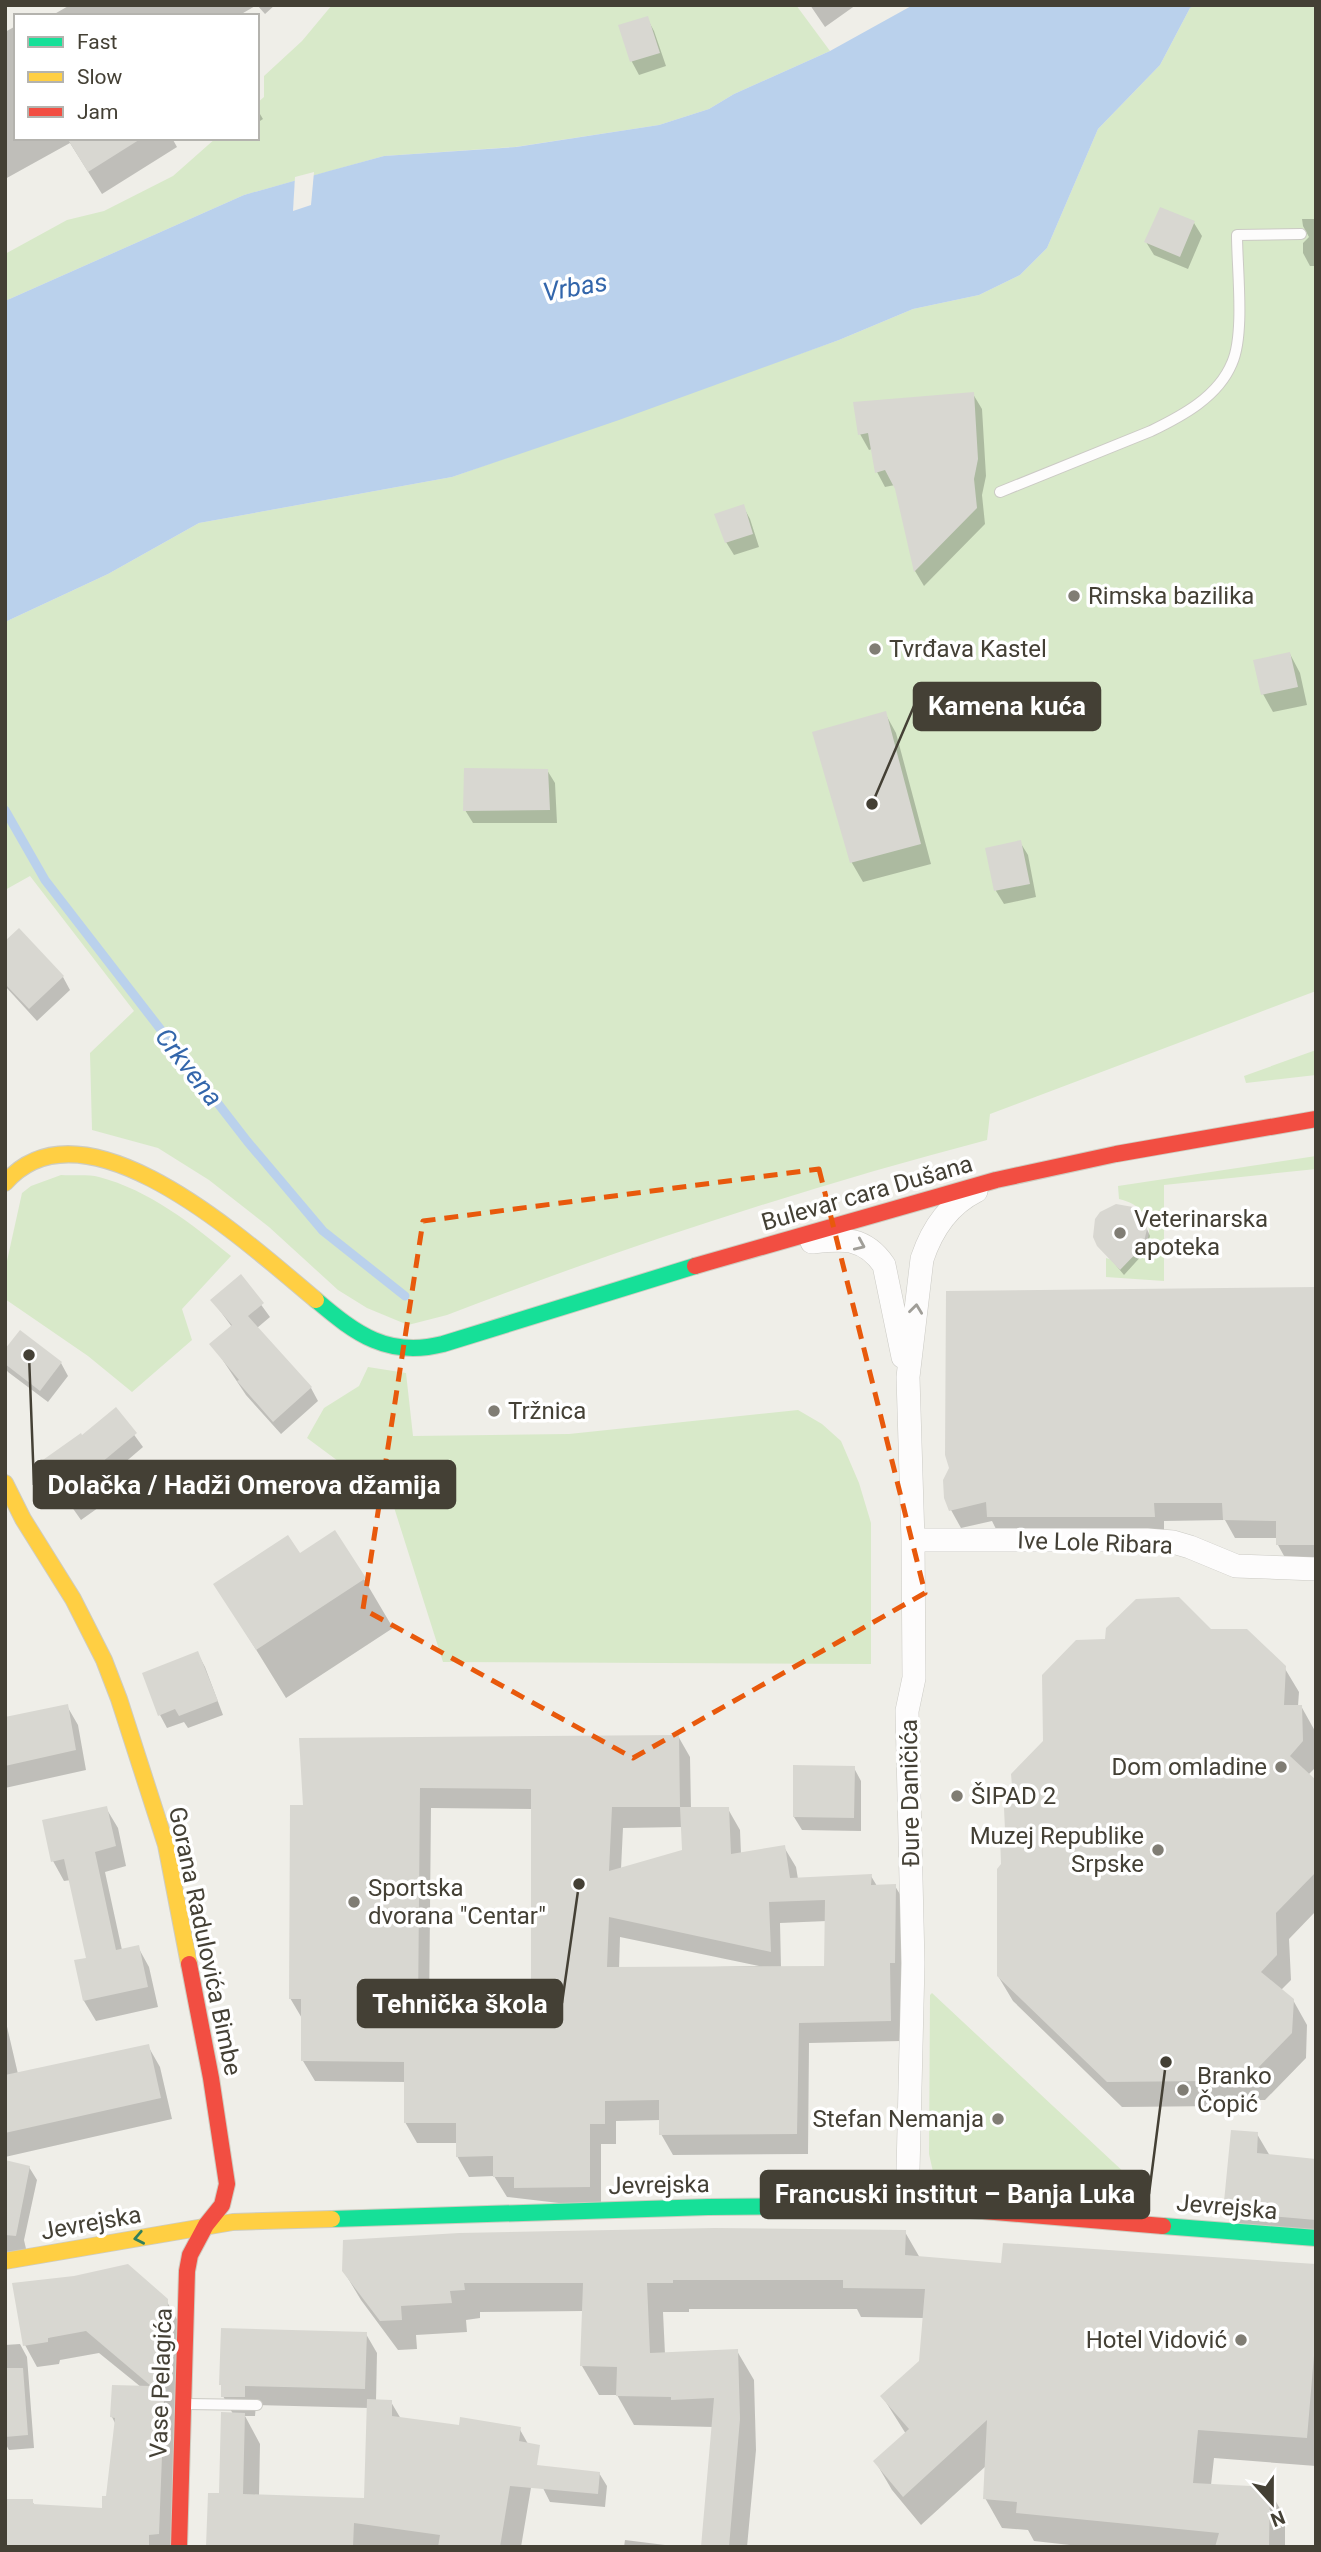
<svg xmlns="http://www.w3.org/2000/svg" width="1321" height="2552" viewBox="0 0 1321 2552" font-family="Roboto,sans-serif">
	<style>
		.green { fill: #d8e9c9 }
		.water { fill: #bad1ec }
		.pier { fill: #efeee8 }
		.shadow { fill: #0003; fill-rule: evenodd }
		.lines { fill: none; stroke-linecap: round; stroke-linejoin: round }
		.stream { stroke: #bad1ec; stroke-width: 9 }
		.building { fill: #d8d7d1; fill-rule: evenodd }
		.lane-casing { stroke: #cbcac4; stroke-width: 12 }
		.street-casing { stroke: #cbcac4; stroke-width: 24 }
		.fast-casing { stroke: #ceccc0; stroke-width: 18 }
		.slow-casing { stroke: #ceccc0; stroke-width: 18 }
		.jam-casing { stroke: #ceccc0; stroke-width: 18 }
		.lane { stroke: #fdfcfc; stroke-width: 10 }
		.street { stroke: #fdfcfc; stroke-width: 23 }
		.fast { stroke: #16e098; stroke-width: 16 }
		.slow { stroke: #ffcf43; stroke-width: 16 }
		.jam { stroke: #f24e42; stroke-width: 16 }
		.oneway { stroke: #a09e98 }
		.oneway2 { stroke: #32805d }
		.marked { fill: none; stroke: #e8590c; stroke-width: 5; stroke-dasharray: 14 9; stroke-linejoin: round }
		.poi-dot { fill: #807d74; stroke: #fff; stroke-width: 2.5 }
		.labels { text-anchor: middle; stroke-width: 7; stroke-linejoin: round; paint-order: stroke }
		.poi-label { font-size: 24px; fill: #444035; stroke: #fff; text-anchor: start }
		.street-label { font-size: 24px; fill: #444035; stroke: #fff }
		.water-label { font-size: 26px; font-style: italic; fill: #3366ab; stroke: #fff }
		.leader { fill: none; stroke: #444035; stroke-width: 2.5 }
		.callout-dot { fill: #444035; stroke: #fff; stroke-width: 2.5 }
		.callout { fill: #444035; stroke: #444035; stroke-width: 2.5 }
		.callout-label { font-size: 26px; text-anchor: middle; font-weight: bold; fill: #fff }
	</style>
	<rect width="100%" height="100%" fill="#efeee8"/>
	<!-- green -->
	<path class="green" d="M332,5h464l34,46 -96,43 -25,15 -50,16 -144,22 -131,9 -140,39 -239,106v-47l62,-34 37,-9 69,-35 43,-38h41v-35l7,-6v-21l38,-35z
		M1195,5h121v986l-326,123 -3,26c-183,48 -363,107 -540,175l-39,10 -41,-17 -29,-18 -69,-63 -60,-47 -51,-32 -66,-18 -2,-77 44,-42 -104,-135 -25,14v-268l103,-48 91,-51 253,-46 387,-137 74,-31 66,-14 41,-20 27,-27 51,-119 62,-64 30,-57z
		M1316,1050v25l-70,8 -2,-7z
		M1316,1156v13l-152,16v96l-58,-4v-19c42,15 65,-47 13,-59l-1,-13z
		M61,1175c12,1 27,-1 38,2 50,13 93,47 132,79l-49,53 10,31 -60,52 -44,-36 -83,-57v-29l17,-77 9,-7z
		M368,1367l38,6 7,63 156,-2 229,-24 24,14 19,17 18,42 12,40v141l-428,-2 -51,-161 -85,-63 17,-30 35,-22z
		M932,1993l196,183v25l-185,-13 -7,-3 -7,-31 1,-159z"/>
	<!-- water -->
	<path class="water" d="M913,5h282l-5,3 -30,57 -62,64 -51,119 -27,27 -41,20 -66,14 -74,31 -220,80 -167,57 -253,46 -91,51 -103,48v-321l239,-106 85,-24 55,-15 132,-9 143,-22 50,-16 25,-15 96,-43z"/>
	<!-- pier -->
	<path class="pier" d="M314,172l-3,33 -18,6 2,-34z"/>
	<!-- shadow -->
	<path class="shadow" d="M70,5h205l-10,9 -8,-9 -19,11h-187z
		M810,5h46l-31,22z
		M647,18l7,13 12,35 -27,9 -7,-13 -12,-36z
		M14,27l2,4v107h156l5,9 -75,47 -32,-51 -65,36v-147z
		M257,109l6,10 -6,4z
		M1302,219h14v47h-6l-7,-13v-10l6,-6 -6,-11z
		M1194,223l8,13 -14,33 -34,-14 -8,-13z
		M973,394l9,15 4,67 -4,19 3,29 -61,62 -9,-15 -18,-82 -2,-4 -10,2 -8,-15 -5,-23 -3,1 -9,-16z
		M743,506l7,13 9,28 -25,8 -8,-13z
		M1290,654l10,19 7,32 -34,7 -10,-18z
		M885,713l11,20 35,131 -68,18 -11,-19 -38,-130z
		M547,770l8,13 2,40h-84l-8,-13z
		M1020,842l8,13 8,42 -32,7 -8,-13 -9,-42z
		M19,931l44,46 7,13 -33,31 -32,-35v-42z
		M1143,1220l7,16 -5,16 -21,23 -25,-30z
		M241,1277l29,40 -13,11 54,60 7,13 -37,33 -35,-39 -34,-51 20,-17 -20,-27z
		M1316,1289v274h-28l-10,-18v-7h-43l-10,-18 -61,1v14h-165l-7,-14 -31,7 -10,-18z
		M5,1352l56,11 7,13 -20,26 -40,-30 -3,-4z
		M116,1410l27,37 -34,29 10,17 -38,27 -31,-44 32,-38z
		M364,1579l29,49 -107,70 -70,-113z
		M1210,1631l74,36 15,25 -1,14h3l14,25 1,36 -8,8 8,7v129l-27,28 2,41 -10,10 12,10 14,25 -1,33 -41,42h-30l-5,5 -9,1 -99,1 -109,-106 -15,-25z
		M198,1654l7,13 18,48 -35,13 -4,-6 -17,6 -7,-13z
		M67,1706l11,19 8,45 -81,18v-69z
		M678,1736l12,21 1,52h37l12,21 1,24 43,-7 12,20 2,12 73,-3 6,10h18l12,20 -1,78 -5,-1 1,58 -93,2 -1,111 -135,1 -12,-21v-14l-45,1v23h-15v64l-94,-11 -13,-21 -25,1 -12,-21v-13h-40l-12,-21 1,-40 -91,-1 -12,-20v-41l-13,-22 15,-191zM431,1808l102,1v204h-104zM683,1827l1,24 -63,18 2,-41zM827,1921l-1,47h-45l-1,-45zM620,1937l139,29 -140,3z
		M854,1768l7,13v50l-59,-1 -8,-13z
		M106,1808l12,20 8,38 -21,6 17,78 16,-3 11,20 9,40 -62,14 -12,-20 -8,-39 12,-3 -17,-79 -7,1 -11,-20z
		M5,2018l13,56 130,-28 12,21 12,52 -167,38z
		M1257,2134l13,22 46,4v84l-77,-8 -14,-24z
		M5,2162l24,5 8,13 -13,60 3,13 -22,5z
		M905,2232l15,26 83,7 313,1v200l-102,-8 -3,27 58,4 16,29v29h-197l-54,-6 -6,-11 -26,-2 -17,-30 2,-33 -66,60 -29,-35 -17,-29 31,-27 -24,-38 38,-34 4,-44 -63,-1 -4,-8h-168v3h-26l2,42 72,-3 17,29 2,70 -9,97h-45l11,-120 -79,-2 -17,-30h-18l-17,-29 2,-55 -104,1v6l-14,2 1,12 -51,3 1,14 -19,1 -37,-50 -18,-30z
		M166,2300l13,23 -8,224h-166l27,-46 3,5 68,4 5,-12 8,-73 -4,-8 29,-30 -42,-34 -39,7 -1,4 -22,3 -12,-22z
		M366,2334l11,19 -1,48 15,1 10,17 59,8 59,1 17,30 -15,89h-313l13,-52 12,-81 -10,-18v-8zM256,2405l113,3 -3,91 -107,-3 1,-52 -15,-28h10z
		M20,2344l7,13 7,91 -25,2 -4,-7v-98z
		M599,2473l8,13 -2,21 -55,-5 -7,-14z
		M625,2540l56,7h-57z"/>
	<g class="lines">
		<!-- stream -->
		<path class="stream" d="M5,810l40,70 202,261 76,90 82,65"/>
	</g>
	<!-- building -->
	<path class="building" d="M648,16l12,37 -30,9 -12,-37z
		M67,138h75l-54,34z
		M1160,207l35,14 -15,36 -36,-15z
		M974,392l4,67 -4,20 3,29 -63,64 -19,-83 -10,-19 -10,3 -7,-40 -10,2 -5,-33z
		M744,504l9,30 -28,9 -11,-29z
		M1290,652l8,35 -37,8 -8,-35z
		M886,711l35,133 -71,19 -38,-131z
		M464,768l84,1 2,41 -87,1z
		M1021,840l9,44 -36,7 -9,-43z
		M19,928l45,48 -35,33 -24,-25v-43z
		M1116,1204l17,3 7,5 7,17 -4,17 -23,24 -23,-24 -4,-9 2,-18 5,-7z
		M241,1274l23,29 -16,13 64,71 -39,35 -36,-41 2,-1 -30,-36 23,-19 -22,-25z
		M1316,1287v258h-40v-24l-53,-1 -1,-17h-68l1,14h-168l-1,-15 -37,9 -5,-13 -1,-18 6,-12 -4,-13 1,-164z
		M20,1330l42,32 -22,29 -35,-27v-15z
		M116,1407l21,26 -36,30 12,16 -40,29 -33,-46 41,-29 1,2z
		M335,1530l31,48 -110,72 -43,-66 75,-49 12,18z
		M1179,1597l32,32h36l39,37 -2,39h18l1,36 -13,15 26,24v92l-40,41 1,42 -16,17 33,27 -2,34 -42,43h-29l-6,5h-9l-99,1 -110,-106v-107l4,-5 -1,-29 5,-5 -1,-22 9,-10 -2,-24 32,-33 -1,-66 34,-35 29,-1 1,-11 30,-29z
		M198,1651l20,50 -39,15 -4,-7 -17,7 -16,-43z
		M68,1704l8,46 -71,16v-49z
		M679,1735l1,72h-68l-3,64 73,-21 -2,-43h49l2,47 54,-9 5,33 82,-4 -1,11 25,-1 -1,79h-5l1,58 -92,2 -2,111 -138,1v-35l-54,1v23h-15v63l-76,1v-11h-21v-21l-37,1v-34h-52v-61l-103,-1v-62h-12l1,-194h13l-4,-67zM420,1788l111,1v223l-113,-1zM825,1900l-1,66 -217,1 2,-50 162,35 -2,-50z
		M793,1765l62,1 -1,52 -61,-1z
		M107,1806l9,40 -21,6 21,98 23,-5 9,42 -65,14 -9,-41 12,-2 -22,-99 -13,3 -9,-42z
		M149,2044l12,54 -156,35v-58z
		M1231,2130l27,2 -1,21 59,6v61l-93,-8z
		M5,2160l25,6 -14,70 -11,-1z
		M715,2228l191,2 -1,25 96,8 2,-20 313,21v68l-9,106 -109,-8 -5,53 77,4 -1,60h-54l4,-14 -203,-20 1,-11 -34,-3 4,-79 -84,77 -30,-36 36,-32 -29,-33 39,-35 6,-72 -82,-1v-8h-170v3h-26l3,70 88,-4 2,70 -11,128h-28l13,-149 -43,2v-3l-55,-1 1,-29 -37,-1 3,-83h-119l1,7 -15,1 2,12 -51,3 1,14 -22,1 -38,-50 1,-31 116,-7z
		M128,2264l40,35 -9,235 -10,1v12h-144v-48h28v5l69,4v-12h4l9,-78 -5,-1 2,-32 39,1 -65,-55 -38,7v4l-25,4 -11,-63 62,-7z
		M221,2328l146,4 -2,57 -120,-3v11h-24v-12h-2z
		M5,2368h18l5,67 -23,2z
		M367,2399l25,1v16l67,9 1,-8 61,10 -2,14 21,4 -3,20 63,7 -2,22 -88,-8 -10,61h-62l2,-12 -86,-12 -1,24h-147l2,-54h11l2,-81 24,1 -2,81 121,4z"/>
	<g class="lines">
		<defs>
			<path id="lane" d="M1000,492l151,-61c31,-15 67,-34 81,-68 13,-29 5,-94 5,-128l64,-1
				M186,2404l71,1"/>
			<path id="street" d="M812,1242c31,-3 52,-6 72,23l19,92
				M913,1540h234l26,2 17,5 46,19 80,3
				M923,2206l-9,-8 -6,-27 5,-208 -6,-252 7,-33 -1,-138 -5,-163 14,-118c10,-30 26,-54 54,-68"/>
			<path id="fast" d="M316,1300c40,34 72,58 127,44l252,-78
				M332,2219l376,-12 111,-1
				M1163,2226l153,12"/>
			<path id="slow" d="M5,1183c80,-93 248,65 311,117
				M5,1483l18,36 50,80 31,61 15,39 47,146 23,119
				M5,2261l228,-39 99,-3"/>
			<path id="jam" d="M695,1266l301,-86 120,-26 200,-35
				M819,2206h104l240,20
				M179,2547l8,-276 3,-16 16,-30 16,-20 5,-21 -16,-106 -22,-114"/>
		</defs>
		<!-- lane casing -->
		<use href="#lane" class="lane-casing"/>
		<!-- street casing -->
		<use href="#street" class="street-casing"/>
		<!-- fast casing -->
		<use href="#fast" class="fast-casing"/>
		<!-- slow casing -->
		<use href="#slow" class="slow-casing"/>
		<!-- jam casing -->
		<use href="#jam" class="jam-casing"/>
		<!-- lane -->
		<use href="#lane" class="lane"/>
		<!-- street -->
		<use href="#street" class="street"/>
		<!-- fast -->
		<use href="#fast" class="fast"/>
		<!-- slow -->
		<use href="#slow" class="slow"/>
		<!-- jam -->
		<use href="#jam" class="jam"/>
	</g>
	<!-- one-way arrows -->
	<defs><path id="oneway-chevron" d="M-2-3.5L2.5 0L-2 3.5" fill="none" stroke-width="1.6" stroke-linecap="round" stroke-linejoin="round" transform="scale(1.75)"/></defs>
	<g class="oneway">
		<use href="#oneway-chevron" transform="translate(860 1245) rotate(24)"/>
		<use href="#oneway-chevron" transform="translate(916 1309) rotate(-83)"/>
	</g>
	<use class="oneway2" href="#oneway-chevron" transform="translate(139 2238) rotate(169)"/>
	<!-- marked area -->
	<path class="marked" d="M819,1169l106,424 -292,165 -270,-149 60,-388z"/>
	<!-- markers -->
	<g class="poi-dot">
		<circle cx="1074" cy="596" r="7"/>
		<circle cx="875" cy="649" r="7"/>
		<circle cx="1120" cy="1233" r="7"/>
		<circle cx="494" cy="1411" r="7"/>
		<circle cx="1281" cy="1767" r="7"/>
		<circle cx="957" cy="1796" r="7"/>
		<circle cx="1158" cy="1850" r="7"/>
		<circle cx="354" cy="1902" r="7"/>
		<circle cx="1183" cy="2090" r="7"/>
		<circle cx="998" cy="2119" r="7"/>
		<circle cx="1241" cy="2340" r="7"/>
	</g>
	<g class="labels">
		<!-- poi labels -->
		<g class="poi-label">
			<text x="1088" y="604">Rimska bazilika</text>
			<text x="889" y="657">Tvrđava Kastel</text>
			<text x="1134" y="1227">Veterinarska<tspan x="1134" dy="28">apoteka</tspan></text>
			<text x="508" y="1419">Tržnica</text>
			<text x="1267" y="1775" text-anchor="end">Dom omladine</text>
			<text x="971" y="1804">ŠIPAD 2</text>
			<text x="1144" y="1844" text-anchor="end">Muzej Republike<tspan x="1144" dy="28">Srpske</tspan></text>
			<text x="368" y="1896">Sportska<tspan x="368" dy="28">dvorana "Centar"</tspan></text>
			<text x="1197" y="2084">Branko<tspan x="1197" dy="28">Čopić</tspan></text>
			<text x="984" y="2127" text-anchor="end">Stefan Nemanja</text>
			<text x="1227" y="2348" text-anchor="end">Hotel Vidović</text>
		</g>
		<!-- street labels -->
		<g class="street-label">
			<text transform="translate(867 1193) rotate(-16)" y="8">Bulevar cara Dušana</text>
			<text transform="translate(1095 1543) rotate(2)" y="8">Ive Lole Ribara</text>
			<text transform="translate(910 1793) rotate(-91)" y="8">Đure Daničića</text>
			<text transform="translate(205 1941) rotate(78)" y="8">Gorana Radulovića Bimbe</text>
			<text transform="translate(659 2185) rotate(-1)" y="8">Jevrejska</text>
			<text transform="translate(1227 2207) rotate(5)" y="8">Jevrejska</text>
			<text transform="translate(91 2223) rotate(-10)" y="8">Jevrejska</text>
			<text transform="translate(161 2383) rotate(-88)" y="8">Vase Pelagića</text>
		</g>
		<!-- water labels -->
		<g class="water-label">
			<text transform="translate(575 287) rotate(-10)" y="9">Vrbas</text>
			<text transform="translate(189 1067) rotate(52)" y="9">Crkvena</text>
		</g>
	</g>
	<!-- callouts -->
	<path class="leader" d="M872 804L914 706M29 1355L34 1485M579 1884L562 2003M1166 2062L1149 2194"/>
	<g class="callout-dot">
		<circle cx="872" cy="804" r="7"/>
		<circle cx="29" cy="1355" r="7"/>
		<circle cx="579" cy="1884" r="7"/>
		<circle cx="1166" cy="2062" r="7"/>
	</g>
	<g class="callout">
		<rect x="914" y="683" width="186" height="47" rx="7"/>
		<rect x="34" y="1461" width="421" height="47" rx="7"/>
		<rect x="358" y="1980" width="204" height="47" rx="7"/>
		<rect x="761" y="2171" width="388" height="47" rx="7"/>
	</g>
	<g class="callout-label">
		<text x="1007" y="715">Kamena kuća</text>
		<text x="244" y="1494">Dolačka / Hadži Omerova džamija</text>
		<text x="460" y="2013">Tehnička škola</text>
		<text x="955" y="2203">Francuski institut – Banja Luka</text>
	</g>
	<!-- border -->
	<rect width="1321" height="2552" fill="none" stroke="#444035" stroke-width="14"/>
	<!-- legend -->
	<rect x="14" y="14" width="245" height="126" fill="#ffffff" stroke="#b4b3ae" stroke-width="2"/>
	<rect x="28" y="37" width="35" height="10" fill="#16e098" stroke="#b4b3ae" stroke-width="2"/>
	<text x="77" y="49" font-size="21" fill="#444035">Fast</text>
	<rect x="28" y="72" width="35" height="10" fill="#ffcf43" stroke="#b4b3ae" stroke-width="2"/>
	<text x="77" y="84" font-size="21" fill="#444035">Slow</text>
	<rect x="28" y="107" width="35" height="10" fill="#f24e42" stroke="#b4b3ae" stroke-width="2"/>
	<text x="77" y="119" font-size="21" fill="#444035">Jam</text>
	<!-- north arrow -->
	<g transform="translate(1272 2503) rotate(159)" stroke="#ffffff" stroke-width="5" paint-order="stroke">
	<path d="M0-5L12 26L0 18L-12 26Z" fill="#444035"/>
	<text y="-10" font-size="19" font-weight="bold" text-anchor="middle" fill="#444035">N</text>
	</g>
</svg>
